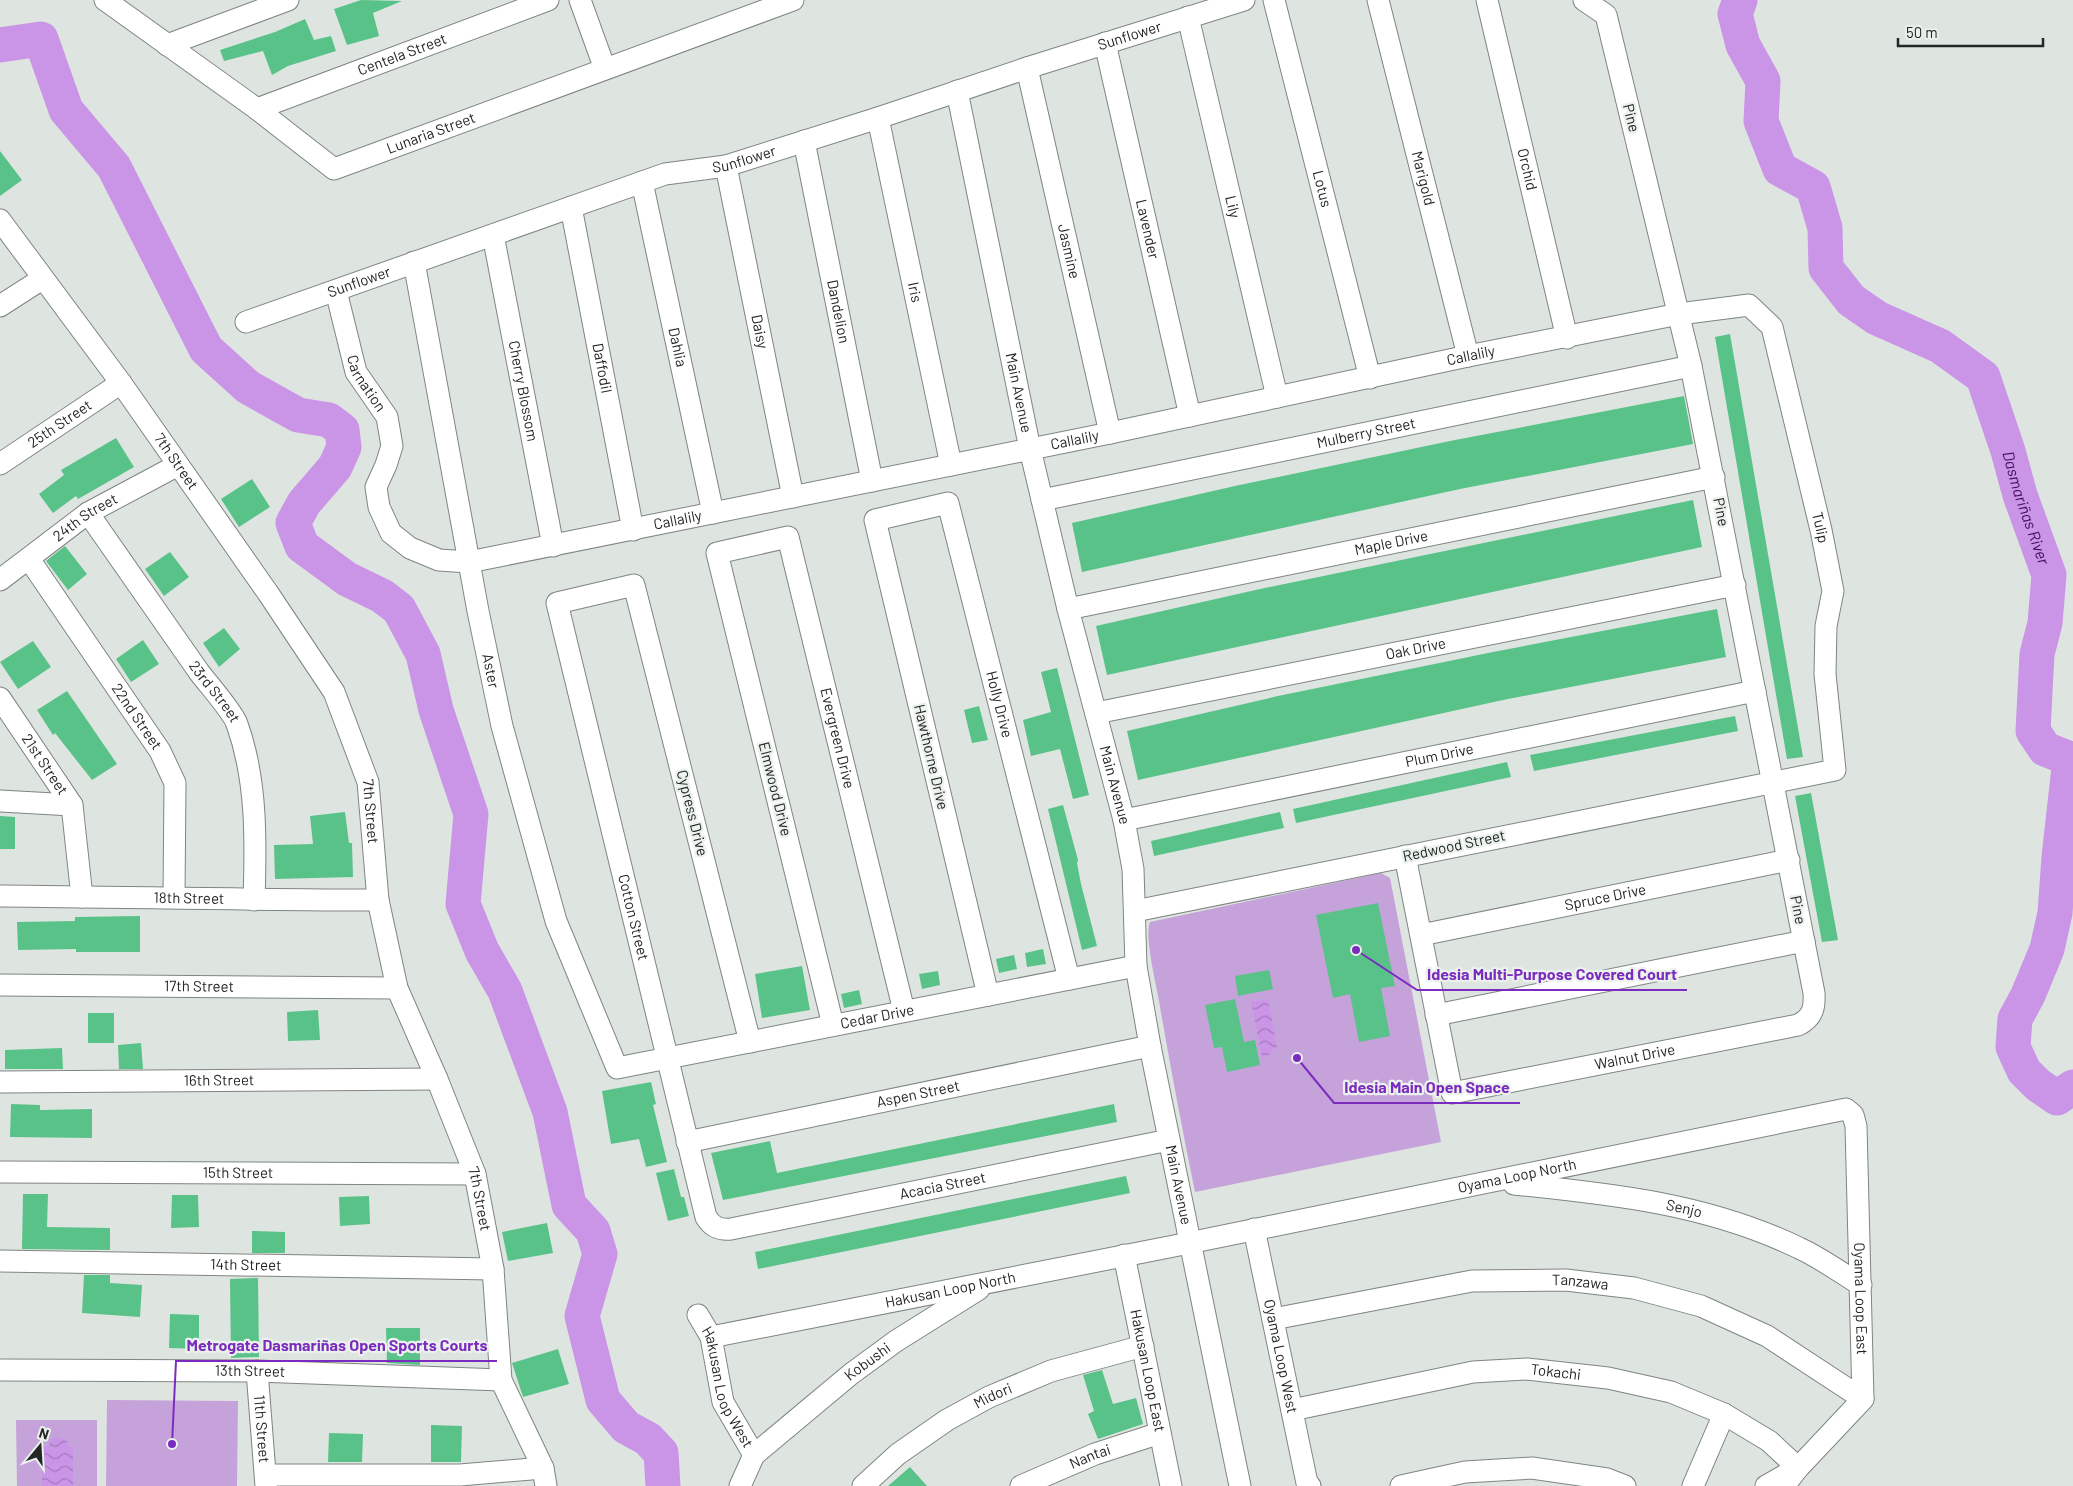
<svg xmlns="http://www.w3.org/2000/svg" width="2073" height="1486" viewBox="0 0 2073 1486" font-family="Barlow,sans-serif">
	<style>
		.green { fill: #c6a2da }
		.water { fill: url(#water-waves) }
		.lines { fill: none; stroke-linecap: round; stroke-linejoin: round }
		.river { stroke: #ca94e7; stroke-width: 35 }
		.building { fill: #59c289 }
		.street-casing { stroke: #7f8581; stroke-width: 23 }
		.street { stroke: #fff; stroke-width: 21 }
		.labels { text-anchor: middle; stroke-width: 4.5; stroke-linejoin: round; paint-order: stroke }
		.street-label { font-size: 15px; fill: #232624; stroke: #ebf2ed }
		.water-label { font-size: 16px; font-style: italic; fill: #420e59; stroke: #ebf2ed }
		.leader { fill: none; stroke: #7b2cbf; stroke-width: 2 }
		.callout-dot { fill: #7b2cbf; stroke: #ebf2ed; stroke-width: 2 }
		.callout-label { font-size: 16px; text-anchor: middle; font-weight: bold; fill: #7b2cbf; stroke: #ebf2ed; stroke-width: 4.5; stroke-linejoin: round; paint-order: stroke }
	</style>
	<defs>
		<pattern id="water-waves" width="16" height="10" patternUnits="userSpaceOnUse" patternTransform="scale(1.25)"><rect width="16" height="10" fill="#ca94e7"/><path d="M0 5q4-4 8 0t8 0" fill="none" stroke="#a479bb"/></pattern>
	</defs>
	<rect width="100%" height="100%" fill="#dee5e0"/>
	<!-- green -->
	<path class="green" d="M1381,873l9,5 51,264 -246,50c-13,-64 -25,-127 -36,-191 -3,-18 -15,-65 -9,-79z
		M107,1400l131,1 -1,85h-131z
		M16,1420h81v66h-80z"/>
	<!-- water -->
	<path class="water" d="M1268,999l9,48 -5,3 -2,5 -8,1 -11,-54z
		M58,1437l9,4 1,6 5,-1v40h-31v-40h6l5,-8z"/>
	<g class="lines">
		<!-- river -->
		<g class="river">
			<path id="s1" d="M1740,0l-5,14 8,31 20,36 -2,40 19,48 33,18 12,41 1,40 25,32 26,18 63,28 43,31 25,74 12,44 29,80 -4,48 -8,31 -4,77 12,18 25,10 -11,98 -4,56 -8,36 -19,46 -13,24 -2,28 11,24 14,14 19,13 16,-11"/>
			<path d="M0,45l41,-6 25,71 48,57 92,182 42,38 50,28 31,5 13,10 2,17 -9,20 -31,36 -11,20 9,23 45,33 35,17 17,13 24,45 13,56 35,104 -8,90 19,47 23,40 45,121 19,93 24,26 7,23 -18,62 21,84 23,27 22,12 13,14 2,33"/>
		</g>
	</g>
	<!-- building -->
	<path class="building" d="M361,0l41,1 -29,12 6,23 -32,9 -13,-36z
		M305,19l9,21 17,-4 5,15 -48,15 -16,9 -9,-24 -39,10 -4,-11 55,-18z
		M0,151l22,29 -22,16z
		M1730,334l73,423 -16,2 -72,-422z
		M1684,396l9,48 -233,45 -378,83 -10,-49 163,-37 215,-45z
		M116,438l18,29 -56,32 -2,-3 -23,17 -14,-19 25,-19 -3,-5z
		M252,479l18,28 -31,20 -18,-28z
		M1693,500l9,47 -595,128 -11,-49 164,-37z
		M65,546l22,28 -19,16 -22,-29z
		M170,552l19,25 -25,19 -19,-27z
		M1717,609l9,48 -223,43 -365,80 -11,-49 151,-35 215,-44z
		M224,628l16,21 -21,18 -16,-24z
		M143,640l16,24 -28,18 -15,-23z
		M33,641l18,26 -33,22 -18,-27z
		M1057,668l32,127 -16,4 -13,-50 -29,7 -8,-36 28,-8 -10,-40z
		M67,691l50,73 -25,16 -37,-47 -2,2 -16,-25z
		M979,706l9,34 -16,3 -8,-33z
		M1735,716l3,15 -204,40 -4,-16z
		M1507,762l4,15 -215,46 -3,-14z
		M1811,793l27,147 -16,2 -27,-146z
		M1063,805l15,55 -1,3 4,21 16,62 -15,4 -34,-141z
		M345,812l4,31h3l1,34 -78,2 -1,-34 39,-1 -3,-28z
		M1280,812l4,16 -130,28 -3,-15z
		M0,816l15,1v32h-15z
		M1378,903l17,83 -14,2 9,48 -31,6 -9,-48 -17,4 -17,-83z
		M140,916v36h-64v-3l-58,1 -1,-28 58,-1v-4z
		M1043,949l3,15 -19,3 -2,-14z
		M1014,955l3,14 -18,4 -3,-14z
		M802,966l8,44 -48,8 -7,-44z
		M1269,970l4,19 -35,7 -3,-20z
		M938,971l2,14 -18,4 -3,-15z
		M859,990l3,14 -18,4 -3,-14z
		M1235,999l9,43 11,-2 5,25 -33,7 -5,-25 -8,1 -9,-43z
		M318,1010l2,30 -32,1 -1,-29z
		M88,1013h26v30h-26z
		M141,1043l2,26h-24l-1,-24z
		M62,1048l1,21h-58v-19z
		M651,1082l5,22 -3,1 14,57 -21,5 -7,-28 -28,5 -9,-53z
		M11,1104l29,1v5l52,-1v29l-82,-1z
		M1114,1104l3,18 -394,78 -12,-47 59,-12 7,32z
		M674,1169l7,28h3l5,19 -21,5 -12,-48z
		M1126,1176l4,17 -372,76 -3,-17z
		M23,1194h25l-1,33 63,1v22l-88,-1z
		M172,1195h26l1,32 -28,1z
		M369,1196l1,28 -30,2 -1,-29z
		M547,1223l6,30 -45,8 -6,-29z
		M252,1231l33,1v21h-33z
		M84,1275h26v8l32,2 -2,32 -58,-4z
		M258,1278l1,79 -28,1 -1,-79z
		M170,1314l29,1v34l-30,-1z
		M386,1328h34v37l-33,-2z
		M558,1349l11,35 -46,13 -11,-34z
		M1102,1370l11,34 23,-6 7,26 -45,15 -10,-25 6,-3 -11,-36z
		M431,1425l31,1 -1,36h-30z
		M329,1433l34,1 -1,28h-34z
		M910,1467l17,19h-39z"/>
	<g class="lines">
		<defs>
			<g id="street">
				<path id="s2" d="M105,0l152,109 77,60 459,-169"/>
				<path d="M580,0l25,69"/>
				<path id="s3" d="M1274,0l96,378"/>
				<path id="s4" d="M1378,0l90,356"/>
				<path id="s5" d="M1487,0l80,338"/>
				<path id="s6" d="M1188,17l89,380"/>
				<path id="s7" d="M1105,43l85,373"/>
				<path d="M167,45l121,-45"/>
				<path id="s8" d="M1027,68l83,365"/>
				<path id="s9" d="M957,91l73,358 38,160 56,211 9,49 3,97 14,80 90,440"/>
				<path id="s10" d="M257,109l291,-109"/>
				<path id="s11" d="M878,118l73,347"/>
				<path id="s12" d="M804,141l68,340"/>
				<path id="s13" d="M726,166l67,331"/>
				<path id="s14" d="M642,182l71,331"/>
				<path id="s15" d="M571,207l62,323"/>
				<path id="s16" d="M0,220l121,163 147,210 66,99 34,90 10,118 19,88 40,91 38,95 18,95 8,111 42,88 3,18"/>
				<path id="s17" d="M493,235l60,311"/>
				<path id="s18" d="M414,262l64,349 24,115 54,195 61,147 519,-102"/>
				<path id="s19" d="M336,291l20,81 31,45 5,29 -6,19 -10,22 3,20 12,26 19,15 29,12 30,2 641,-129 358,-77 211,-42 70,-9 23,22 49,203 12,61 -7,35 -1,48 10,96 -700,141"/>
				<path d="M0,306l42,-27"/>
				<path id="s20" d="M246,322l419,-148 61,-8 152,-48 149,-50 217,-68"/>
				<path id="s21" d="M0,464l121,-81"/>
				<path id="s22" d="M1042,500l649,-134"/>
				<path id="s23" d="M88,513c37,53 74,106 111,159 9,12 34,40 38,52 20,56 19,117 17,176"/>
				<path id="s24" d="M29,559l131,192 15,32 -1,114"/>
				<path id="s25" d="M0,580l88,-67 90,-48"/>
				<path id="s26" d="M1068,609l646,-132"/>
				<path id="s27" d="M0,698l72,107 10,92"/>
				<path id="s28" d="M1096,713l639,-128"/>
				<path d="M0,801l72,4"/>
				<path id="s29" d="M1124,820l631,-129"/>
				<path id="s30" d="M1405,856l47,237 346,-68c14,-7 17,-16 16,-32l-123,-627 -85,-351 -22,-15"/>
				<path id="s31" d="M0,896c126,1 252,4 378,4"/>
				<path id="s32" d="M1421,935l368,-75"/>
				<path id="s33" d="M0,985l397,3"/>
				<path id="s34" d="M988,995l-113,-475 73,-17 121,476"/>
				<path d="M1436,1015l368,-74"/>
				<path id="s35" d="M833,1025l-116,-472 71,-16 116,474"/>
				<path id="s36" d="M750,1042l-116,-457 -77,18 149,614c6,10 13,13 25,12l438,-89"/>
				<path id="s37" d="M0,1082l437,-3"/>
				<path id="s38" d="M687,1142l463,-96"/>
				<path id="s39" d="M0,1172l475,2"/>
				<path id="s40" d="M1514,1184c99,10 194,20 285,64 22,10 42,25 62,37"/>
				<path id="s41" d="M1254,1229l53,254 3,3"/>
				<path id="s42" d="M1124,1255l47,231"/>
				<path id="s43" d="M0,1261l493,8"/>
				<path id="s44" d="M698,1315l13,22 12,65 31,53"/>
				<path id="s45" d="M1273,1319l199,-38 94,-1 68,8 67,18 66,30 96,63"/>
				<path id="s46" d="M711,1337l463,-91 672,-137 7,6 3,11 7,273 -65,69 -14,18"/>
				<path id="s47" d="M0,1370l257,1 244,9"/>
				<path id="s48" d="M257,1371l9,115"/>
				<path id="s49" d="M1292,1410l181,-38 54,-3 81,9 63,14 53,22 45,27 29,27"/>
				<path d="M266,1475h194l83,-7"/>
				<path id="s50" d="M740,1486l14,-31 97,-81 45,-33 83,-52"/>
				<path id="s51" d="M863,1486l35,-32 49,-34 42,-23 62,-26 92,-25"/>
				<path id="s52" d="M1021,1486l74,-32 65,-21"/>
				<path d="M1401,1486l64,-14 67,-4 75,11 18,7"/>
				<path d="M1693,1486l31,-72"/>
				<path d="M1766,1486l28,-16"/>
			</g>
		</defs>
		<!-- street casing -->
		<use href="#street" class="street-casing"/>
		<!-- street -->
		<use href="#street" class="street"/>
	</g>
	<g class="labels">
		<!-- street labels -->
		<g class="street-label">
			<text dy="5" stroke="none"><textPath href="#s20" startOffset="930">Sunflower</textPath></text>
			<text dy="5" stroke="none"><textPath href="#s10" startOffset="155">Centela Street</textPath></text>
			<text transform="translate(1631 118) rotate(76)" y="5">Pine</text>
			<text dy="5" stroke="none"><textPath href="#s2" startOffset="388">Lunaria Street</textPath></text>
			<text dy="5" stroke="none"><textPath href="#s20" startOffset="525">Sunflower</textPath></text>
			<text dy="5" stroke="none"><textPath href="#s5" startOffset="174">Orchid</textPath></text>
			<text dy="5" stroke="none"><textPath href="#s4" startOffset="184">Marigold</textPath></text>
			<text dy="5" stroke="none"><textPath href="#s3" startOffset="195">Lotus</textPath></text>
			<text dy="5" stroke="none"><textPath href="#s6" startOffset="195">Lily</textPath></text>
			<text dy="5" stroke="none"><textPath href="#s7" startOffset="191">Lavender</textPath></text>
			<text dy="5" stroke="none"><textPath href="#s8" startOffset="188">Jasmine</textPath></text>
			<text dy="5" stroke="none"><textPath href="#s20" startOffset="120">Sunflower</textPath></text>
			<text dy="5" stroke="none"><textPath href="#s11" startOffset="178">Iris</textPath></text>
			<text dy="5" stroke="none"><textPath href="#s12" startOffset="174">Dandelion</textPath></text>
			<text dy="5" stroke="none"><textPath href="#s13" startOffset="169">Daisy</textPath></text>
			<text dy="5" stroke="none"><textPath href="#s14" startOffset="169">Dahlia</textPath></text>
			<text dy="5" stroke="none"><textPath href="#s19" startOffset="1369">Callalily</textPath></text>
			<text dy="5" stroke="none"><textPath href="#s15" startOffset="164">Daffodil</textPath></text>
			<text dy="5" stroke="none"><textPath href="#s19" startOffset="98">Carnation</textPath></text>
			<text dy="5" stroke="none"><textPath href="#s17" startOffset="159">Cherry Blossom</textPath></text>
			<text dy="5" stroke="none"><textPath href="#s9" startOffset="308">Main Avenue</textPath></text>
			<text dy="5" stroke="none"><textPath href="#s21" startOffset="72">25th Street</textPath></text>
			<text dy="5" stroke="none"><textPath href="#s22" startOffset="331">Mulberry Street</textPath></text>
			<text dy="5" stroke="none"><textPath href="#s19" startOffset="964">Callalily</textPath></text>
			<text dy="5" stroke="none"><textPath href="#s16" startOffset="299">7th Street</textPath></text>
			<text transform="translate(1721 512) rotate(79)" y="5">Pine</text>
			<text dy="5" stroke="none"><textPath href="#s25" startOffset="106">24th Street</textPath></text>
			<text dy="5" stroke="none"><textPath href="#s19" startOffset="559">Callalily</textPath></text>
			<text dy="5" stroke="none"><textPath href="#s19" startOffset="1890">Tulip</textPath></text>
			<text dy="5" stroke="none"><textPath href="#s26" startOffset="330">Maple Drive</textPath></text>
			<text dy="5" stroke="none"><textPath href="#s28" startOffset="326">Oak Drive</textPath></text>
			<text dy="5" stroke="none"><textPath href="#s18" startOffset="416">Aster</textPath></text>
			<text dy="5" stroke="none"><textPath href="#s23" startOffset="219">23rd Street</textPath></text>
			<text dy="5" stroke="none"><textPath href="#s34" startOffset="771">Holly Drive</textPath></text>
			<text dy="5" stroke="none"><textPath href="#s24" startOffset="191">22nd Street</textPath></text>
			<text dy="5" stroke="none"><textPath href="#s35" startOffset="766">Evergreen Drive</textPath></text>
			<text dy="5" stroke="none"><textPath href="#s29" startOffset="322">Plum Drive</textPath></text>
			<text transform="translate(931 757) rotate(77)" y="5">Hawthorne Drive</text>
			<text dy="5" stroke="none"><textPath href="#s27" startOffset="80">21st Street</textPath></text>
			<text dy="5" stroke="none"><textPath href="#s9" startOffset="712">Main Avenue</textPath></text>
			<text transform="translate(775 789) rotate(76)" y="5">Elmwood Drive</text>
			<text dy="5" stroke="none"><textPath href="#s16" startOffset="704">7th Street</textPath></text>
			<text transform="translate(692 813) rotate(76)" y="5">Cypress Drive</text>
			<text transform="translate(1454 846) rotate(-12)" y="5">Redwood Street</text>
			<text dy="5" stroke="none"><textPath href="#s31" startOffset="189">18th Street</textPath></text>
			<text dy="5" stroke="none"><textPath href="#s32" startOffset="188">Spruce Drive</textPath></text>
			<text transform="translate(1798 910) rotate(79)" y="5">Pine</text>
			<text dy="5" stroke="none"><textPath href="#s36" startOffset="874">Cotton Street</textPath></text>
			<text dy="5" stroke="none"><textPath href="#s33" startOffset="199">17th Street</textPath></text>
			<text dy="5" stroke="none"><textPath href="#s18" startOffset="1099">Cedar Drive</textPath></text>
			<text dy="5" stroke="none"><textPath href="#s30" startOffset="428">Walnut Drive</textPath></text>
			<text dy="5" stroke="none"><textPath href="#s37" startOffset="219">16th Street</textPath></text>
			<text dy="5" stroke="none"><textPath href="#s38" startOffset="236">Aspen Street</textPath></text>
			<text dy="5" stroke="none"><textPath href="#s39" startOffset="238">15th Street</textPath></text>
			<text dy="5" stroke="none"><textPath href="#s46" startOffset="822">Oyama Loop North</textPath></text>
			<text dy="5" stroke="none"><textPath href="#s9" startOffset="1118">Main Avenue</textPath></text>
			<text dy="5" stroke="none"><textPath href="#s36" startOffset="1428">Acacia Street</textPath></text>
			<text dy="5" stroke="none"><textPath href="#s16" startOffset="1110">7th Street</textPath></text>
			<text dy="5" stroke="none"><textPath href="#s40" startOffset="172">Senjo</textPath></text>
			<text dy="5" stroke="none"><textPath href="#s43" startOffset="246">14th Street</textPath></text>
			<text dy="5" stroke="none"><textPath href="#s45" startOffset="311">Tanzawa</textPath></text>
			<text dy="5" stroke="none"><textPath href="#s46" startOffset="244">Hakusan Loop North</textPath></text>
			<text dy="5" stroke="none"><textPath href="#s46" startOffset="1351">Oyama Loop East</textPath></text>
			<text dy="5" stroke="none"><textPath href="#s41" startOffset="130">Oyama Loop West</textPath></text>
			<text dy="5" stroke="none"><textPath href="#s50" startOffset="181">Kobushi</textPath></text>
			<text dy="5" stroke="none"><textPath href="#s47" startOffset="250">13th Street</textPath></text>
			<text dy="5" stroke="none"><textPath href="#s42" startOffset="118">Hakusan Loop East</textPath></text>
			<text dy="5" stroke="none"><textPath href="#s49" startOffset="268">Tokachi</textPath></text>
			<text dy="5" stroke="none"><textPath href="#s44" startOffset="79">Hakusan Loop West</textPath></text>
			<text dy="5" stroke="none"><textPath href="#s51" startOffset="159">Midori</textPath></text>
			<text dy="5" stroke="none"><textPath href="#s48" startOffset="58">11th Street</textPath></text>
			<text dy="5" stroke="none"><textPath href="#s52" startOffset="75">Nantai</textPath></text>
		</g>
		<!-- water labels -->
		<g class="water-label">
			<text dy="6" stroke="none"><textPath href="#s1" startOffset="632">Dasmariñas River</textPath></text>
		</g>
	</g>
	<!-- callouts -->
	<path class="leader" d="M1356 950L1417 990H1687M1297 1058L1334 1103H1520M172 1444L176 1361H497"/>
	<g class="callout-dot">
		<circle cx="1356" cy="950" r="5"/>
		<circle cx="1297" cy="1058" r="5"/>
		<circle cx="172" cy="1444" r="5"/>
	</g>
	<g class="callout-label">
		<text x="1552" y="980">Idesia Multi-Purpose Covered Court</text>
		<text x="1427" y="1093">Idesia Main Open Space</text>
		<text x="337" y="1351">Metrogate Dasmariñas Open Sports Courts</text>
	</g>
	<!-- north arrow -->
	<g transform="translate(40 1446) rotate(18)" stroke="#ebf2ed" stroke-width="4" paint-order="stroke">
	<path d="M0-4L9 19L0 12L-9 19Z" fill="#232624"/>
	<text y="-8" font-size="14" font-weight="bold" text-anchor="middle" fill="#232624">N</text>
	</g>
	<!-- scale -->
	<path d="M1898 38v8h145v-8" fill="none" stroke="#232624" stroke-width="2.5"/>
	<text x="1906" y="38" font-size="15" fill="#232624" stroke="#ebf2ed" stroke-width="4" paint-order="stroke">50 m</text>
</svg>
